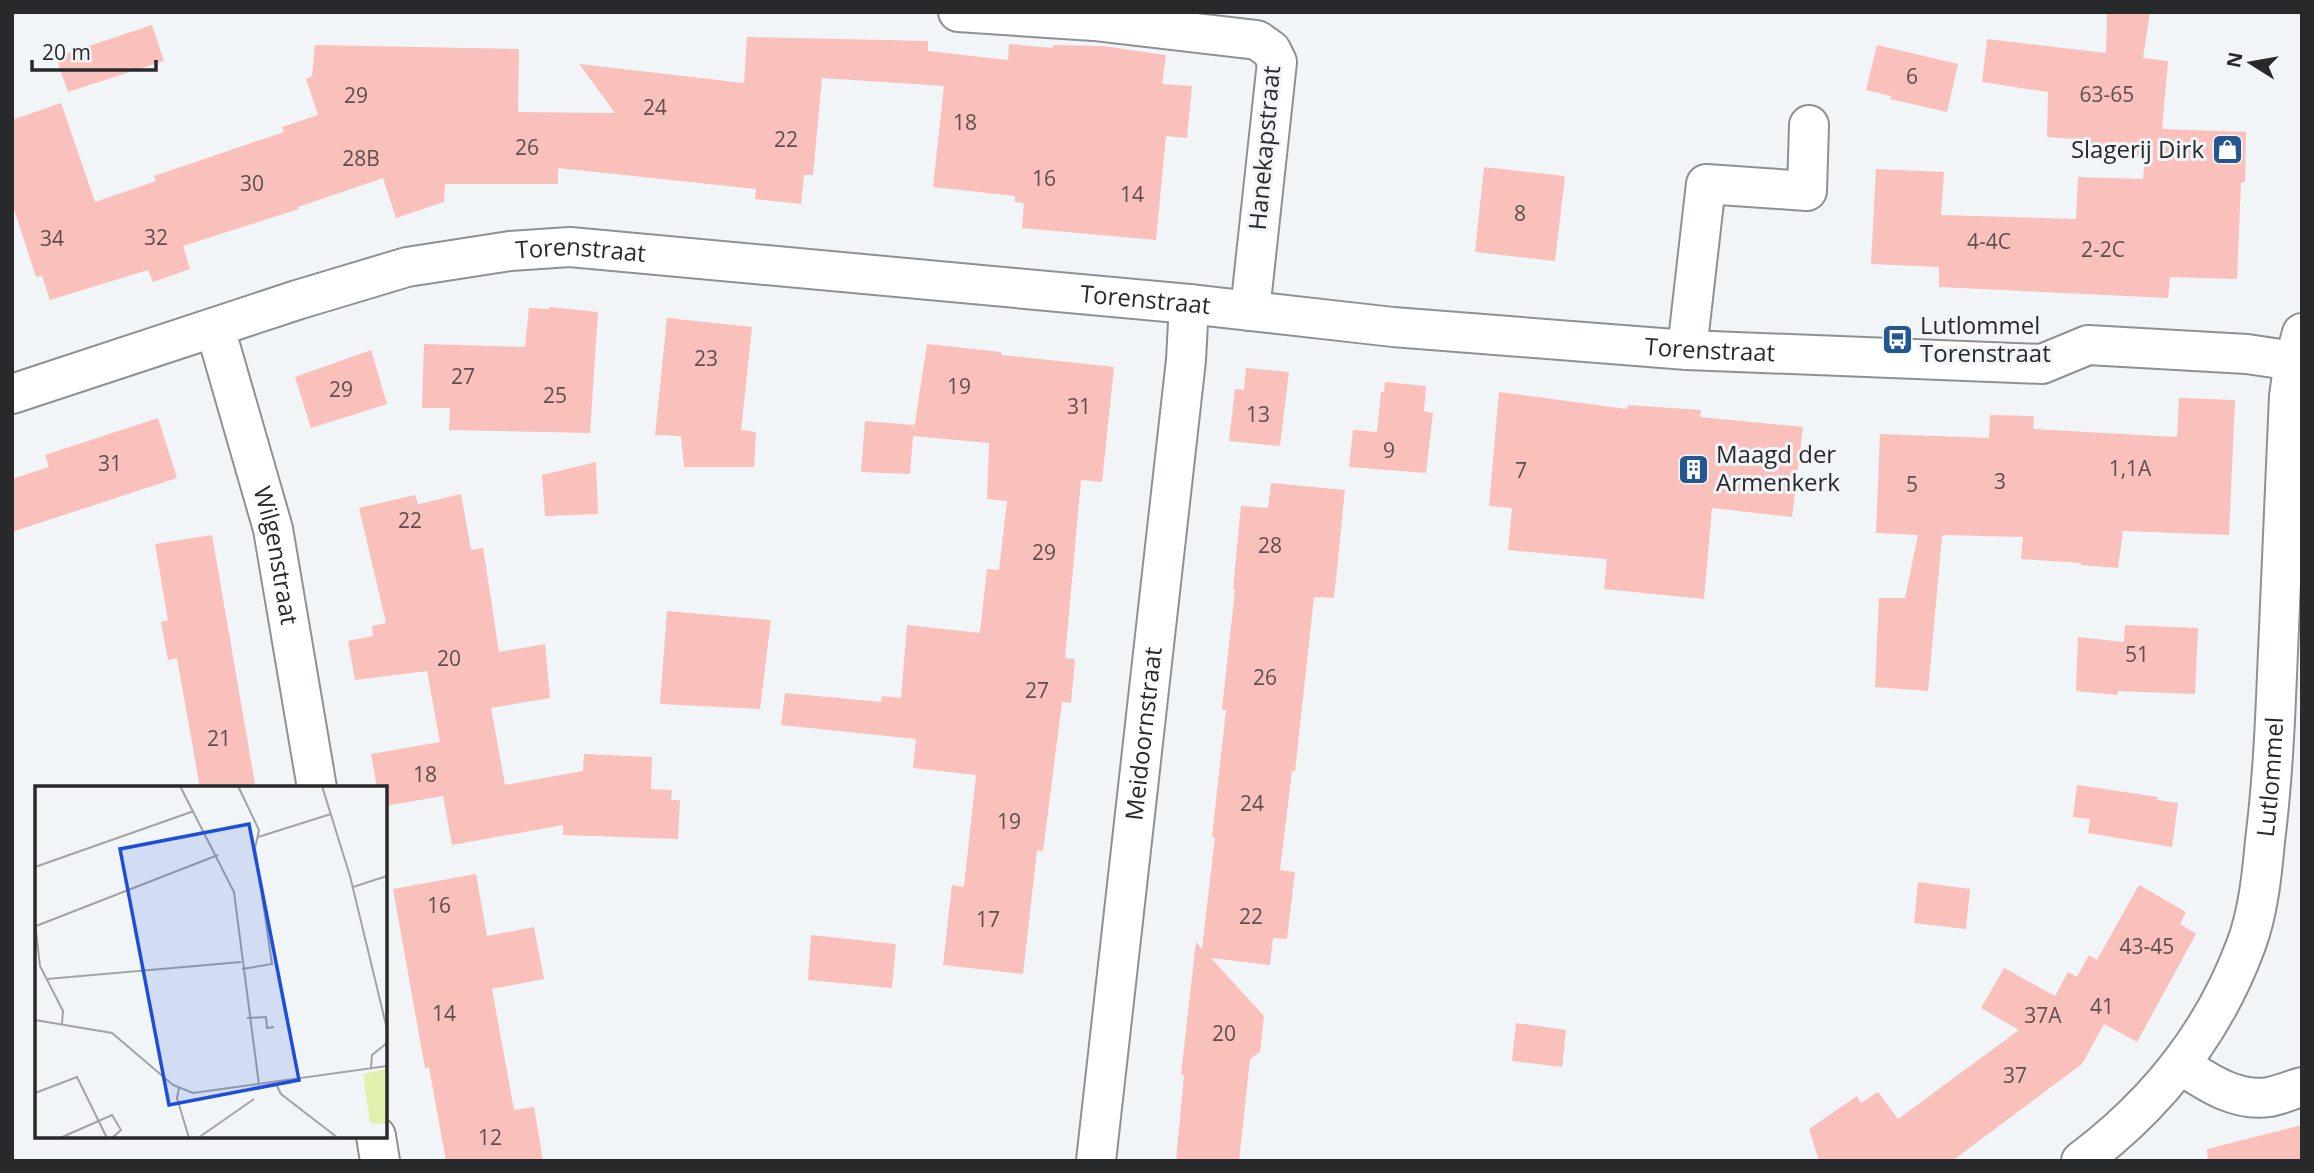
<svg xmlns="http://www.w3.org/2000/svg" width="2314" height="1173" viewBox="0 0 2314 1173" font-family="'Open Sans',sans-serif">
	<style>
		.building { fill: #fac0bc }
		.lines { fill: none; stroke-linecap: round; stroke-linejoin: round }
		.street-casing { stroke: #8e9193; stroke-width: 42 }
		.secondary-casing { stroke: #8e9193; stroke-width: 42 }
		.street { stroke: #fff; stroke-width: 38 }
		.secondary { stroke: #fff; stroke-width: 38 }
		.labels { text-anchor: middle; stroke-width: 6; stroke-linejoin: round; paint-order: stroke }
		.number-label { font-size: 21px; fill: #5c4f4e }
		.street-label { font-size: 24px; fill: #28292a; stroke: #f2f5f7 }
		.poi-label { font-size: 24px; fill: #28292a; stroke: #f2f5f7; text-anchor: start }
		.inset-road { fill: none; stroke: #a1a3a5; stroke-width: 2 }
		.view { fill: #1d4ed8; fill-opacity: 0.15; stroke: #1d4ed8; stroke-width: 3.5 }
		.inset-edge { fill: none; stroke: #28292a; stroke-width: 3.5 }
	</style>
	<rect width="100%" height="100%" fill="#f2f5f7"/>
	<!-- building -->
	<path class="building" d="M2107,12h43l-7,46 25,3 -6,68 84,3 -1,50 -4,1 -4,96 -67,-2 -2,21 -229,-11v-20l-68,-3 5,-95 68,3 -3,43 135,4 2,-42 65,2 2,-21 -70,-16v-3l-28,-2 1,-45 -66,-10 5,-43 119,14z
		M152,25l12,36 -96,31 -12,-35z
		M747,37l181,4v10l80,9 1,-16 44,4v-3l50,1 63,9 -4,29 30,2 -5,52 -21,-2 -10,104 -134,-12 2,-25 -9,-1v-6l-82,-9 11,-101 -122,-8 -9,97h-9l-3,29 -46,-5 1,-10 -198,-21v16h-113l-1,18 -48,16 -13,-40 -85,29 1,2 -116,37 7,23 -37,13 -5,-12 -98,30 -8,-24 -6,1 -24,-74v-83l49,-17 34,99 61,-21 -2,-5 130,-44 -2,-5 36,-12 -12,-36 6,-3 3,-31 204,4 -1,63 97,1 -36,-49 165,19z
		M1877,45l81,19 -11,48 -57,-13 1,-3 -25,-6z
		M1484,167l81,9 -10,85 -80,-9z
		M550,307l48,5 -8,121 -141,-3 1,-22h-28l2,-64 101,3 4,-39 20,1z
		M667,318l85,9 -11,103 15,2 -2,35h-70l-3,-31 -26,-1z
		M927,344l74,8v3l113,12 -12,115 -21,-2 -16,178 10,1 -4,44 -9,-1 -19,149 -6,-1 -14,124 -80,-9 9,-80 12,2 12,-112 -63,-7 3,-29 -135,-14 4,-32 96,9 1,-6 19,2 6,-73 73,8 7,-64 12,1 8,-69 -20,-2 2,-56 -76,-7z
		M371,350l16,54 -76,24 -16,-51z
		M1246,368l43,4 -9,74 -51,-5 6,-52 9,1z
		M1385,382l41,4 -2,25 9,2 -7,60 -77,-6 4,-37 24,2 4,-40h3z
		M1499,392l128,17 1,-4 73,5 -1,7 103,10 -11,90 -80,-9 -8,91 -100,-10 3,-30 -99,-9 4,-42 -23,-2z
		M2179,398l56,2 -6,135 -106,-4 -5,37 -37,-3v-2l-60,-4 2,-22 -78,-2 -3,1 -14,155 -53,-4 4,-89h26l13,-63 -42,-2 4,-99 109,4 1,-23 44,1 -1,13 144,8z
		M158,418l19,60 -165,54v-53l37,-12 -4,-12z
		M865,421l49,4 -4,49 -49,-2z
		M596,462l2,52 -53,2 -3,-41z
		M1271,483l74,7 -11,108 -20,-1 -19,174h-3l-12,99 15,2 -8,67 -14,-1 -3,27 -59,-7 53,58 -4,36 -10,7 -11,102h-63l8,-86 -3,-1 15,-132 6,7 13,-112h-3l14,-127 -4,-1 13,-119 -2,-1 8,-83 27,2z
		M461,494l10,56 12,-2 16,104 46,-8 5,54 -59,10 14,77 78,-14 1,-17 68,3 -1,32 21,1 -1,10h9l-2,39 -115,-4v-10l-111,20 -9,-49 -58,10v-18h-8l-6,-34 69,-12 -13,-71 -72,9 -7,-39 25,-5 -1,-10 14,-3 -27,-115 56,-13 4,12v-3z
		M212,535l43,249 -26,4h-29l-23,-130 -9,2 -7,-38 7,-2 -13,-76z
		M667,611l104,9 -11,89 -100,-5z
		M2125,625l73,3 -3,66 -77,-3 -1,4 -41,-4 2,-54 46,5z
		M2077,785l81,12 -1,3 21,3 -6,44 -84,-14 2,-14 -17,-2z
		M476,874l11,62 47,-9 10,52 -52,10 22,121 20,-3 9,54h-97l-17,-94 -4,1 -32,-179z
		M1918,882l52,7 -4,40 -52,-6z
		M2139,885l47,27 -6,12 16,10 -59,108 -33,-18 -22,40 -130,97h-133l-10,-32 48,-33 4,7 17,-11 20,27 121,-89 -38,-22 23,-40 51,28 13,-24 9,5 12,-22 8,5z
		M811,935l85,9 -4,44 -84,-8z
		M1516,1023l50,7 -4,37 -50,-6z
		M2302,1125v36h-94l-1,-12z"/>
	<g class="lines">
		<defs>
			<g id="street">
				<path d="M958,12l136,9 163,19 14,10 6,12 -27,249"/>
				<path id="s1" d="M215,328l58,201 44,259"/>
				<path d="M1687,350l19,-166 101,7 2,-66"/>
				<path id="s2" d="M12,394l285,-94 110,-33 103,-16 60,-4 619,57 204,23 294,23 355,14 46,-19 159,9 47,7"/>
				<path d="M2181,1065c26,17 55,37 88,32 11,-2 22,-7 33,-10"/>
				<path d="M376,1136l4,25"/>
				<path id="s3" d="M1096,1161l90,-801 3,-56"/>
			</g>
			<g id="secondary">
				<path id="s4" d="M2081,1161c76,-57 132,-127 165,-216 12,-32 16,-70 19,-104 6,-47 9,-95 11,-143 5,-100 9,-201 13,-302l5,-35 8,-28"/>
			</g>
		</defs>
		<!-- street casing -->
		<use href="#street" class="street-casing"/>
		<!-- secondary casing -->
		<use href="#secondary" class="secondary-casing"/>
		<!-- street -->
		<use href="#street" class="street"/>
		<!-- secondary -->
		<use href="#secondary" class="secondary"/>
	</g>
	<!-- icons -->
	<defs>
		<symbol id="shop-square" viewBox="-11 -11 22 22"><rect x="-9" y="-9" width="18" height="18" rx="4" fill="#245790" stroke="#f2f5f7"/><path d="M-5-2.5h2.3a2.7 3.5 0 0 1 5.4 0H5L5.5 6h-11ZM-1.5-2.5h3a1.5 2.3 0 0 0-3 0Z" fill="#fff"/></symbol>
		<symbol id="bus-square" viewBox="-11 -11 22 22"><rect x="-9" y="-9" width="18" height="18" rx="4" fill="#245790" stroke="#f2f5f7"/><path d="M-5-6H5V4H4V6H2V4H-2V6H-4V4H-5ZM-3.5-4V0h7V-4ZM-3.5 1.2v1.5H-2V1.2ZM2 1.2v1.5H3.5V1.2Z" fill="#fff"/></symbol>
		<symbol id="building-square" viewBox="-11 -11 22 22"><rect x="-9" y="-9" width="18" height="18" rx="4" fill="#245790" stroke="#f2f5f7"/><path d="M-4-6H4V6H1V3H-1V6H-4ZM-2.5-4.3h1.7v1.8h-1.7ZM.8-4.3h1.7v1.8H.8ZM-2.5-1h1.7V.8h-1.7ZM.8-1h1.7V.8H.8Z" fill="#fff"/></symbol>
	</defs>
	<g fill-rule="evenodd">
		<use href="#shop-square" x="2210" y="132" width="35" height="35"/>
		<use href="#bus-square" x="1880" y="322" width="35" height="35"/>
		<use href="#building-square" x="1676" y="452" width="35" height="35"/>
	</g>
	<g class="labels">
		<!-- number labels -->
		<g class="number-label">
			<text x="1912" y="84">6</text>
			<text x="2107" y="102">63-65</text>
			<text x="356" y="103">29</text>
			<text x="655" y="115">24</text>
			<text x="965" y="130">18</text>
			<text x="786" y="147">22</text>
			<text x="527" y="155">26</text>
			<text x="361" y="166">28B</text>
			<text x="1044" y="186">16</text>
			<text x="252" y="191">30</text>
			<text x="1132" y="202">14</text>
			<text x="1520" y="221">8</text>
			<text x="156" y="245">32</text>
			<text x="52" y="246">34</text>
			<text x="1989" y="249">4-4C</text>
			<text x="2103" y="257">2-2C</text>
			<text x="706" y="366">23</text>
			<text x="463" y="384">27</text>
			<text x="959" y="394">19</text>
			<text x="341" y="397">29</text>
			<text x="555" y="403">25</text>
			<text x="1079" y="414">31</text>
			<text x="1258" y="422">13</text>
			<text x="1389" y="458">9</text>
			<text x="110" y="471">31</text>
			<text x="2130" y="476">1,1A</text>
			<text x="1521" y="478">7</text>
			<text x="2000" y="489">3</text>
			<text x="1912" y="492">5</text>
			<text x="410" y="528">22</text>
			<text x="1270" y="553">28</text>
			<text x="1044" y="560">29</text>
			<text x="2137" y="662">51</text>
			<text x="449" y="666">20</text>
			<text x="1265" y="685">26</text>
			<text x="1037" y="698">27</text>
			<text x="219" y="746">21</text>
			<text x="425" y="782">18</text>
			<text x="1252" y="811">24</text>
			<text x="1009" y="829">19</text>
			<text x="439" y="913">16</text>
			<text x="1251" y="924">22</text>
			<text x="988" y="927">17</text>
			<text x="2147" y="954">43-45</text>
			<text x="2102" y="1014">41</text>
			<text x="444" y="1021">14</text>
			<text x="2043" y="1023">37A</text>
			<text x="1224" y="1041">20</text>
			<text x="2015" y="1083">37</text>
			<text x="490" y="1145">12</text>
		</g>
		<!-- street labels -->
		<g class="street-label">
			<text transform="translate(1265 148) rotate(-85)" y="8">Hanekapstraat</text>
			<text dy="8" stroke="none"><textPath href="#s2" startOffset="590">Torenstraat</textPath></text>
			<text dy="8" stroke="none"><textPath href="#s2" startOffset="1157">Torenstraat</textPath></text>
			<text dy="8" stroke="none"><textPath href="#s2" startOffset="1724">Torenstraat</textPath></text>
			<text dy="8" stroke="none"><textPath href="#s1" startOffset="236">Wilgenstraat</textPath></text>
			<text dy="8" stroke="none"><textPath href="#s3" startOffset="430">Meidoornstraat</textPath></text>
			<text dy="8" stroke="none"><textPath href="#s4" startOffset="446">Lutlommel</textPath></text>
		</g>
		<!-- poi labels -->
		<g class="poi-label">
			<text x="2204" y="158" text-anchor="end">Slagerij Dirk</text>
			<text x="1920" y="334">Lutlommel<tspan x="1920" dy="28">Torenstraat</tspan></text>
			<text x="1716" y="463">Maagd der<tspan x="1716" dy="28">Armenkerk</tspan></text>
		</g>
	</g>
	<!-- overview -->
	<g transform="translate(35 786)">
		<rect width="352" height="352" fill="#f2f5f7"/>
		<path d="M352,283v55l-17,-1 -7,-49z" fill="#e0f1ae"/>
		<path class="inset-road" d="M145,0l54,106 25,193M203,0l21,44 -4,18 17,116 -30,5M287,0l28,90 37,153M223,51l73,-23M0,81l159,-56M318,101l34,-11M0,136l5,44 23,45 -1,13M1,140l182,-71M12,193l194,-17M212,232l19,-1 1,11 7,-1M0,234l77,13 61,52 20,8 194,-27M336,282l1,-13 15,-12M241,298l5,10 57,44M144,302l-2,10 12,40M0,307l42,-16 30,61M25,352l52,-23 9,15 -9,8M163,352l56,-39"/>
		<path class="view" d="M214,38l50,256 -130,25 -49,-256z"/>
		<rect width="352" height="352" class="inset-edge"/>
	</g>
	<!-- border -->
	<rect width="2314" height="1173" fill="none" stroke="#28292a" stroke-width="28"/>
	<!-- north arrow -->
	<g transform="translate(2251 63) rotate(281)" stroke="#f2f5f7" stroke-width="5" paint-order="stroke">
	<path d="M0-5L12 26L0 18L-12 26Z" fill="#28292a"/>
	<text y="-10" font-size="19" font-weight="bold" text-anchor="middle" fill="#28292a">N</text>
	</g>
	<!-- scale -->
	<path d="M32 60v10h124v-10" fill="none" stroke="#28292a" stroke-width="3.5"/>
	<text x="42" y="60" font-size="21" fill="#28292a" stroke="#f2f5f7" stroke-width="5" paint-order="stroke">20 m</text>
</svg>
